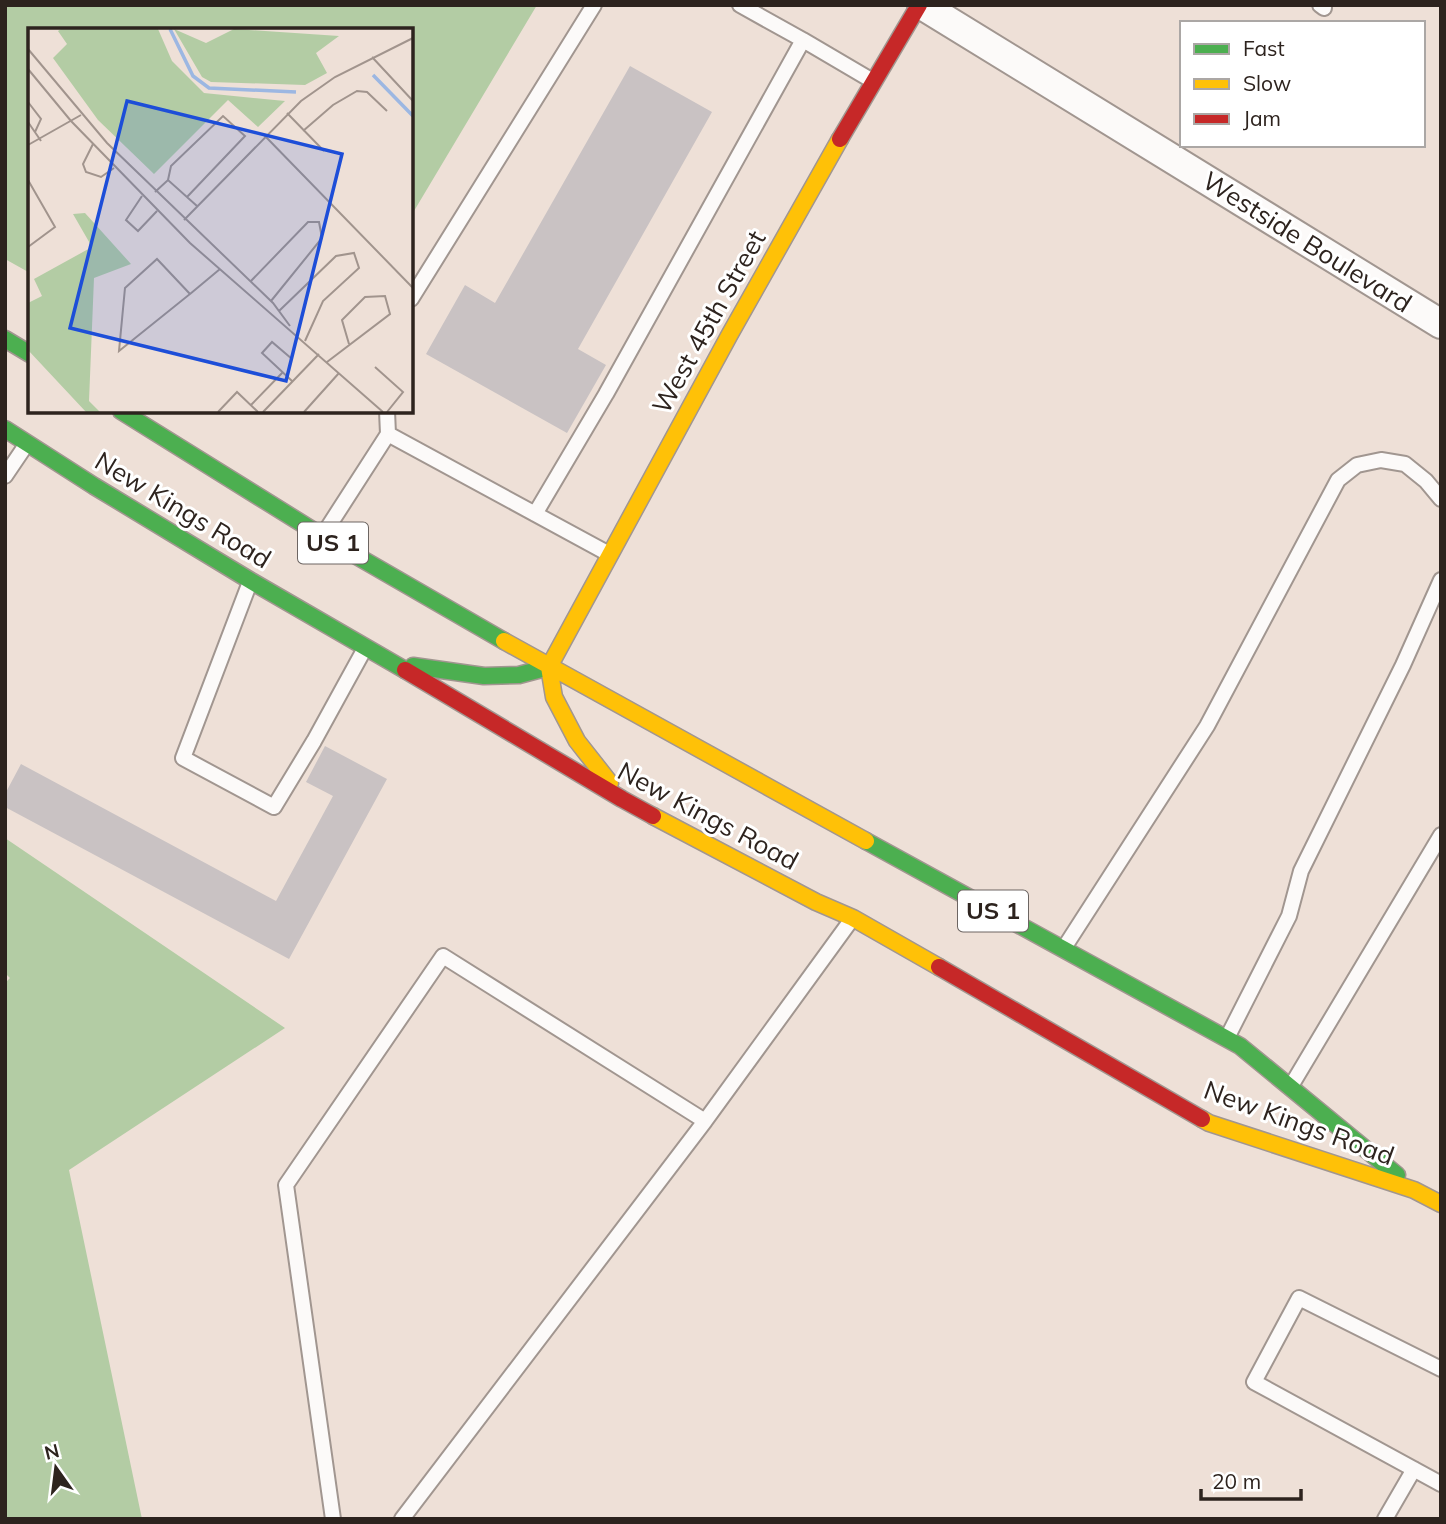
<svg xmlns="http://www.w3.org/2000/svg" width="1446" height="1524" viewBox="0 0 1446 1524" font-family="Mulish,sans-serif">
	<style>
		.forest { fill: #b3cca4 }
		.building { fill: #c9c2c3 }
		.lines { fill: none; stroke-linecap: round; stroke-linejoin: round }
		.lane-casing { stroke: #a19690; stroke-width: 18 }
		.street-casing { stroke: #a19690; stroke-width: 32 }
		.fast-casing { stroke: #a19690; stroke-width: 19 }
		.slow-casing { stroke: #a19690; stroke-width: 19 }
		.jam-casing { stroke: #a19690; stroke-width: 19 }
		.lane { stroke: #fcfaf9; stroke-width: 14 }
		.street { stroke: #fcfaf9; stroke-width: 28 }
		.fast { stroke: #4caf50; stroke-width: 16 }
		.slow { stroke: #ffc107; stroke-width: 16 }
		.jam { stroke: #c62828; stroke-width: 16 }
		.labels { text-anchor: middle; stroke-width: 6; stroke-linejoin: round; paint-order: stroke }
		.shield { fill: #fff; stroke: #6c6562; stroke-width: 2 }
		.shield-label { font-size: 24px; font-weight: bold; fill: #2d231e }
		.street-label { font-size: 26px; fill: #2d231e; stroke: #fff }
		.inset-river { fill: none; stroke: #9cb7e2; stroke-width: 3.5 }
		.inset-road { fill: none; stroke: #a1948d; stroke-width: 2 }
		.view { fill: #1d4ed8; fill-opacity: 0.15; stroke: #1d4ed8; stroke-width: 3.5 }
		.inset-edge { fill: none; stroke: #2d231e; stroke-width: 3.5 }
	</style>
	<rect width="100%" height="100%" fill="#eee0d7"/>
	<!-- forest -->
	<path class="forest" d="M5,5h532l-126,211v-186h-381v243l-25,-14z
		M5,838l280,190 -216,142 73,349h-137v-536l5,-5 -5,-5z"/>
	<!-- building -->
	<path class="building" d="M630,66l82,46 -134,237 28,16 -39,68 -141,-79 39,-69 30,18z
		M325,746l62,33 -98,180 -284,-152v-13l16,-30 255,137 57,-105 -27,-14z"/>
	<g class="lines">
		<defs>
			<path id="lane" d="M1320,5l4,3
				M803,40l68,40
				M411,299l183,-294
				M387,411l1,23
				M5,476l21,-31
				M535,514l71,-120 197,-354 -63,-35
				M323,535l65,-101 221,120
				M250,582l-67,176 91,49 40,-66 50,-91
				M1064,948l143,-222 131,-246 19,-15 24,-5 24,4 21,17 15,18
				M1227,1038l62,-122 12,-45 102,-206 38,-85
				M1291,1086l150,-251
				M705,1121l147,-202
				M1441,1369l-142,-71 -45,84 187,102
				M333,1519l-47,-334 157,-229 262,165 -303,398
				M1385,1519l29,-50"/>
			<path id="street" d="M922,5l519,319"/>
			<path id="fast" d="M5,339l25,15
				M121,411l201,125 182,105
				M5,429l89,57 157,95 154,89
				M413,666l71,10 35,-1 30,-8
				M866,841l374,205 157,129"/>
			<path id="slow" d="M504,641l362,200
				M549,667l181,-333 110,-195
				M549,667l5,30 23,44 33,42
				M653,816l163,86 37,16 86,49
				M1202,1119l7,4 205,67 27,14"/>
			<path id="jam" d="M840,139l79,-134
				M405,670l217,129 31,17
				M939,967l263,152"/>
		</defs>
		<!-- lane casing -->
		<use href="#lane" class="lane-casing"/>
		<!-- street casing -->
		<use href="#street" class="street-casing"/>
		<!-- fast casing -->
		<use href="#fast" class="fast-casing"/>
		<!-- slow casing -->
		<use href="#slow" class="slow-casing"/>
		<!-- jam casing -->
		<use href="#jam" class="jam-casing"/>
		<!-- lane -->
		<use href="#lane" class="lane"/>
		<!-- street -->
		<use href="#street" class="street"/>
		<!-- fast -->
		<use href="#fast" class="fast"/>
		<!-- slow -->
		<use href="#slow" class="slow"/>
		<!-- jam -->
		<use href="#jam" class="jam"/>
	</g>
	<g class="labels">
		<!-- shield labels -->
		<g class="shield">
			<rect x="298" y="522.5" width="70" height="41" rx="5"/>
			<rect x="958" y="890.5" width="70" height="41" rx="5"/>
		</g>
		<g class="shield-label">
			<text x="333" y="551">US 1</text>
			<text x="993" y="919">US 1</text>
		</g>
		<!-- street labels -->
		<g class="street-label">
			<text transform="translate(1307 242) rotate(32)" y="9">Westside Boulevard</text>
			<text transform="translate(709 322) rotate(-61)" y="9">West 45th Street</text>
			<text transform="translate(183 510) rotate(31)" y="9">New Kings Road</text>
			<text transform="translate(708 816) rotate(28)" y="9">New Kings Road</text>
			<text transform="translate(1299 1123) rotate(20)" y="9">New Kings Road</text>
		</g>
	</g>
	<!-- overview -->
	<g transform="translate(28 28)">
		<rect width="385" height="385" fill="#eee0d7"/>
		<path d="M33,1h97l14,32 32,32 81,8 -27,26 -30,-27 -74,74 -56,-54 -45,-62 14,-14 -9,-13zM146,1l32,14 28,-14 105,7 -23,17 11,20 -22,12 -94,-3 -9,-5zM57,185l46,51 -37,14 -5,123 11,11h-14l-58,-62v-47l14,-7 -8,-17 58,-32 -19,-33z" fill="#b3cca4"/>
		<path class="inset-river" d="M142,1l23,47 16,12 87,4M345,47l40,41"/>
		<path class="inset-road" d="M0,21l79,94 166,160 17,23M344,29l41,44M0,41l43,52 119,122 193,169M0,74l13,17 -6,13M259,85l37,38M0,94l13,19M275,103l30,-26 24,-14 10,1 20,19M236,107l149,153M65,116l-10,20 3,8 15,5 13,-9M0,117l53,-30M0,152l27,47 -27,20M140,152l3,-14 52,-50 22,20 -58,61M127,164l13,-12 29,26M114,168l-16,24 12,11 19,-20M156,192l117,-119 34,-24 78,-39M129,231l33,35 -71,57 6,-63zM222,254l58,-60h11l3,16 -51,63M162,266l30,-25M251,283l57,-55 18,-3 5,15 -36,33 -18,40M264,331l-20,-17 -10,11 30,28M299,334l63,-48 -5,-18 -20,1 -23,23 7,24M347,339l28,25 -16,20M223,377l32,-33M190,384l19,-20 21,20M235,384l56,-58M276,384l35,-39"/>
		<path class="view" d="M99,73l215,53 -56,227 -216,-53z"/>
		<rect width="385" height="385" class="inset-edge"/>
	</g>
	<!-- border -->
	<rect width="1446" height="1524" fill="none" stroke="#2d231e" stroke-width="14"/>
	<!-- legend -->
	<rect x="1180" y="21" width="245" height="126" fill="#ffffff" stroke="#aba7a5" stroke-width="2"/>
	<rect x="1194" y="44" width="35" height="10" fill="#4caf50" stroke="#aba7a5" stroke-width="2"/>
	<text x="1243" y="56" font-size="21" fill="#2d231e">Fast</text>
	<rect x="1194" y="79" width="35" height="10" fill="#ffc107" stroke="#aba7a5" stroke-width="2"/>
	<text x="1243" y="91" font-size="21" fill="#2d231e">Slow</text>
	<rect x="1194" y="114" width="35" height="10" fill="#c62828" stroke="#aba7a5" stroke-width="2"/>
	<text x="1243" y="126" font-size="21" fill="#2d231e">Jam</text>
	<!-- north arrow -->
	<g transform="translate(56 1468) rotate(346)" stroke="#ffffff" stroke-width="5" paint-order="stroke">
	<path d="M0-5L12 26L0 18L-12 26Z" fill="#2d231e"/>
	<text y="-10" font-size="19" font-weight="bold" text-anchor="middle" fill="#2d231e">N</text>
	</g>
	<!-- scale -->
	<path d="M1201 1489v10h100v-10" fill="none" stroke="#2d231e" stroke-width="3.5"/>
	<text x="1212" y="1489" font-size="21" fill="#2d231e" stroke="#ffffff" stroke-width="5" paint-order="stroke">20 m</text>
</svg>
